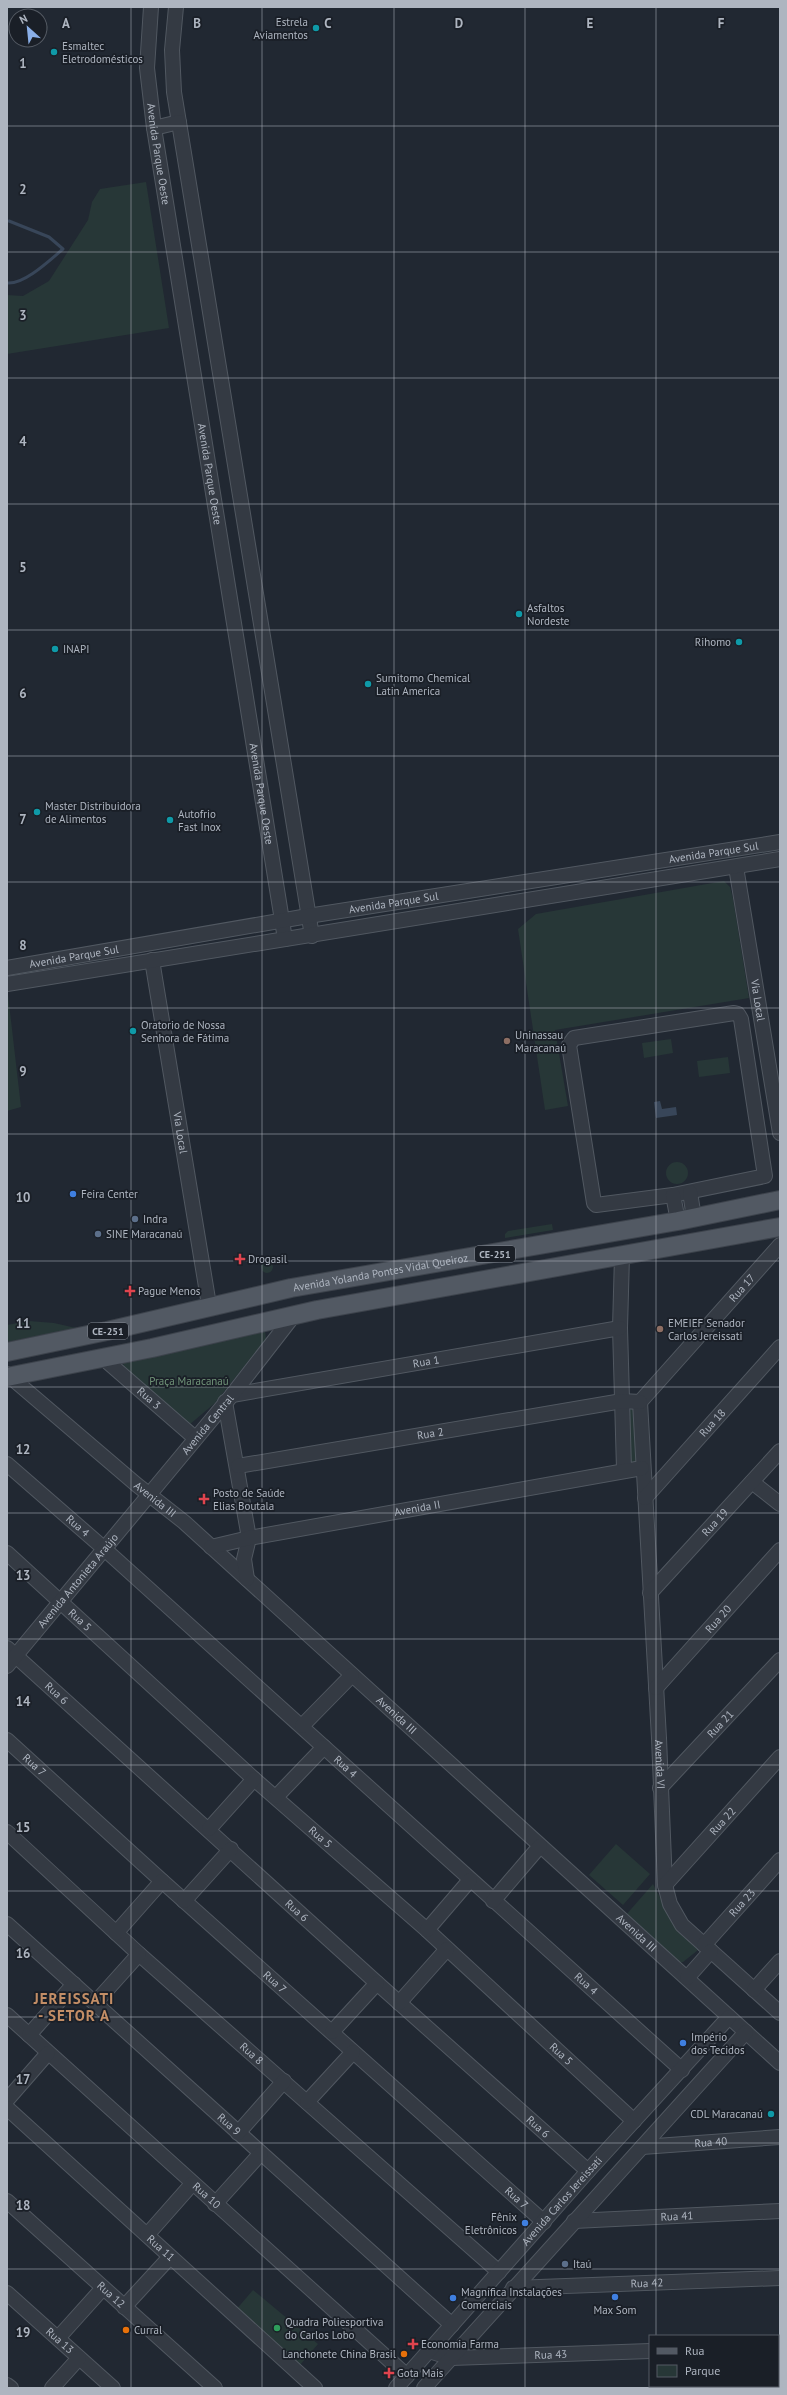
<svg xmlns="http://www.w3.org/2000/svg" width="787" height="2395" viewBox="0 0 787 2395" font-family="'PT Sans',sans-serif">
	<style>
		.green { fill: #273737 }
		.water { fill: #384659 }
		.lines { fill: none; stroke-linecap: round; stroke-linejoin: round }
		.stream { stroke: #384659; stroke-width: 3 }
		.minor-casing { stroke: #515861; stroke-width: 16 }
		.major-casing { stroke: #3d434c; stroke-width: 20 }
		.minor { stroke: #343a43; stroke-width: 14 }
		.major { stroke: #525963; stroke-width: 18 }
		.grid { fill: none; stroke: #aeb5c0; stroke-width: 1; stroke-opacity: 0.55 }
		.culture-dot { fill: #0f9aa8; stroke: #1a1f27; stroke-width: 1.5 }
		.education-dot { fill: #8d6e63; stroke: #1a1f27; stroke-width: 1.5 }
		.shop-dot { fill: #3f7fe0; stroke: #1a1f27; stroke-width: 1.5 }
		.service-dot { fill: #5c6f8a; stroke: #1a1f27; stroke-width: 1.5 }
		.health-dot { fill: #e0444e; stroke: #1a1f27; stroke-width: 1.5 }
		.leisure-dot { fill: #2e9e5b; stroke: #1a1f27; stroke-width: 1.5 }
		.food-dot { fill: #e8710a; stroke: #1a1f27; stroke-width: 1.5 }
		.labels { text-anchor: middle; stroke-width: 3.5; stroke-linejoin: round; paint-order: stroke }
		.shield { fill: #1a1f27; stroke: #828892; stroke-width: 1 }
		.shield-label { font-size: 10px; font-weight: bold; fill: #aeb5c0 }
		.poi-label { font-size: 11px; fill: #aeb5c0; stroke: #1a1f27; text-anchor: start }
		.street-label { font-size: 11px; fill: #aeb5c0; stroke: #1a1f27 }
		.park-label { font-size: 11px; fill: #709378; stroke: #1a1f27 }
		.district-label { font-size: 15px; font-weight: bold; letter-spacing: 1px; fill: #c38e66; stroke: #1a1f27 }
		.grid-label { font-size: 13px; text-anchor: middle; font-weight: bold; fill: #aeb5c0; stroke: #1a1f27; stroke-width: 3.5; stroke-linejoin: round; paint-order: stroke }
	</style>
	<rect width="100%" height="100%" fill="#212832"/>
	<!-- green -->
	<path class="green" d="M146,182l23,146 -162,26v-59l16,1 26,-15 39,-61 4,-18 8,-13z
		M724,881l6,6 3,12 16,99 -194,32 13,76 -23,4 -27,-181 18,-15z
		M7,986l14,121 -14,4z
		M671,1039l2,14 -29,5 -2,-15z
		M728,1057l2,16 -31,4 -2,-16z
		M666 1173a11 11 0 1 1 22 0a11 11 0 1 1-22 0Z
		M552,1224l1,6 -48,8v-4l3,-3z
		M261 1267a6 6 0 1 1 12 0a6 6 0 1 1-12 0Z
		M29,1321l25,2 22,5 -69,14v-17z
		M265,1330l1,9 -51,64 -26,22 -65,-57 -1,-5 4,-3z
		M627,1405l10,2 3,55 -14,2z
		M616,1844l34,30 -27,31 -34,-30z
		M653,1884l16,31 28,32 1,3 -15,12 -6,1 -52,-47z
		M253,2290l65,54 -18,21 -65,-54z"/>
	<!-- water -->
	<path class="water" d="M660,1101l2,8 14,-2 1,8 -21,3 -2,-16z"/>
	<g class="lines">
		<!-- stream -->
		<path class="stream" d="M7,283c17,2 43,-23 56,-34l-14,-12 -40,-16"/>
		<defs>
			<g id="minor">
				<path id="s1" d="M151,7l-4,61 7,60 131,811"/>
				<path d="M176,7l-4,43 2,42 138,844"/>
				<path d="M154,128l25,-6"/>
				<path id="s2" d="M736,867l44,266"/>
				<path id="s3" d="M152,960l57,345"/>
				<path id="s4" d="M7,968l301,-52 472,-74"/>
				<path d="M7,984l773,-125"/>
				<path d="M734,1013l4,1 3,5 24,157 -92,19 -77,10 -2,-2 -25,-158 5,-7z"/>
				<path d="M690,1192l4,26"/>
				<path d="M673,1195l5,26"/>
				<path d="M622,1256l-2,72 4,141"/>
				<path id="s5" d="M103,1358l92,80"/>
				<path id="s6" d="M7,1374l130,111 47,37 596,541"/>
				<path id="s7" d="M232,1395l388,-67"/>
				<path d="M225,1402l24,136 -5,21 3,20"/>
				<path id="s8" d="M640,1402l19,336 6,147 5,19 12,21 98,88"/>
				<path id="s9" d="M640,1402l140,-157"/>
				<path id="s10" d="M7,1464l93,81 582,525"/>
				<path id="s11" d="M238,1466l384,-65 18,1"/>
				<path d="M752,1482l28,22"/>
				<path id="s12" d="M645,1498l135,-151"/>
				<path id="s13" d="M211,1547l38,-9 393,-70"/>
				<path id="s14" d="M7,1553l247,226 173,151 207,191"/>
				<path id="s15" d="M650,1593l130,-142"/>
				<path id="s16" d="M7,1648l370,335 211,188"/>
				<path id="s17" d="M7,1666l225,-271 62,-80"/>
				<path id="s18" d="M656,1688l124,-138"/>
				<path d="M302,1726l50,-51"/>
				<path id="s19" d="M7,1740l155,141 382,341"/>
				<path id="s20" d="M660,1788l120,-128"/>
				<path d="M276,1797l48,-50"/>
				<path d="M209,1829l45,-50"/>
				<path id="s21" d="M7,1832l132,122 360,318"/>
				<path id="s22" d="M665,1885l115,-128"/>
				<path d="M184,1901l47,-52"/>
				<path d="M493,1901l47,-55"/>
				<path id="s23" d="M7,1924l445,401"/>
				<path d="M427,1930l43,-50"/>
				<path d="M116,1933l46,-52"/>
				<path id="s24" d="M704,1945l76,-85"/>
				<path d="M687,1978l24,-27"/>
				<path d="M754,1990l26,-29"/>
				<path d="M95,2003l44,-49"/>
				<path d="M399,2003l48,-54"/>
				<path id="s25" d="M7,2015l400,361"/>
				<path d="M332,2032l45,-49"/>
				<path d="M29,2035l45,-51"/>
				<path d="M7,2100l41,-47"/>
				<path d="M307,2102l46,-50"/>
				<path id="s26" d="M7,2108l308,280"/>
				<path d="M238,2133l46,-52"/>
				<path id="s27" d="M642,2147l138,-10"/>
				<path id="s28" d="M7,2201l208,187"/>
				<path d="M215,2204l46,-51"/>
				<path id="s29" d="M574,2221l206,-10"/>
				<path d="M147,2235l45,-51"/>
				<path id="s30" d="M513,2288l267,-10"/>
				<path id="s31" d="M7,2293l106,95"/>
				<path d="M124,2307l46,-50"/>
				<path d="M58,2338l45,-50"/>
				<path d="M778,2346h2"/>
				<path id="s32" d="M429,2351l22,7 199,-7"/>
				<path d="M7,2385l4,3"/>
				<path d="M52,2388l27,-30"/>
				<path id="s33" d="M396,2388l192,-217 141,-154"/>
				<path d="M424,2388l322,-356"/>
			</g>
			<g id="major">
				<path id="s34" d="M7,1352l100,-21 184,-43 387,-67 102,-21"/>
				<path d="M7,1377l145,-29 165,-38 463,-83"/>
			</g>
		</defs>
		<!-- minor casing -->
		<use href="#minor" class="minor-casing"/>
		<!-- major casing -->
		<use href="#major" class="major-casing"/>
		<!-- minor -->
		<use href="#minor" class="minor"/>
		<!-- major -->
		<use href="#major" class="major"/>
	</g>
	<!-- grid -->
	<path class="grid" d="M131,7v2381M262,7v2381M394,7v2381M525,7v2381M656,7v2329M7,126h773M7,252h773M7,378h773M7,504h773M7,630h773M7,756h773M7,882h773M7,1008h773M7,1134h773M7,1261h773M7,1387h773M7,1513h773M7,1639h773M7,1765h773M7,1891h773M7,2017h773M7,2143h773M7,2269h773M656,2386v2"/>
	<!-- markers -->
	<g class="culture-dot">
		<circle cx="316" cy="28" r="4"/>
		<circle cx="54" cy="52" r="4"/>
		<circle cx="519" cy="614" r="4"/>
		<circle cx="739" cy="642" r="4"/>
		<circle cx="55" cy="649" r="4"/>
		<circle cx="368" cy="684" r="4"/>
		<circle cx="37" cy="812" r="4"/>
		<circle cx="170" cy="820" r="4"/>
		<circle cx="133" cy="1031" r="4"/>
		<circle cx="771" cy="2114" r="4"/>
	</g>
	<g class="education-dot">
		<circle cx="507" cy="1041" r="4"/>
		<circle cx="660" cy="1329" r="4"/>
	</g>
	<g class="shop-dot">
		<circle cx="73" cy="1194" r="4"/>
		<circle cx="683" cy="2043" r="4"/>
		<circle cx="525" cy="2223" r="4"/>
		<circle cx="615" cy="2297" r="4"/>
		<circle cx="453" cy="2298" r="4"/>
	</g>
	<g class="service-dot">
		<circle cx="135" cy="1219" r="4"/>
		<circle cx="98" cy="1234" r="4"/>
		<circle cx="565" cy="2264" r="4"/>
	</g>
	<g class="health-dot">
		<path d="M238 1253h4v4h4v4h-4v4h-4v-4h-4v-4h4z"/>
		<path d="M128 1285h4v4h4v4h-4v4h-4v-4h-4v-4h4z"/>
		<path d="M202 1493h4v4h4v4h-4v4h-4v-4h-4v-4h4z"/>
		<path d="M411 2338h4v4h4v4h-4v4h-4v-4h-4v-4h4z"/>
		<path d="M387 2367h4v4h4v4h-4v4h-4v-4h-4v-4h4z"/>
	</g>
	<circle class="leisure-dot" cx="277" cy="2328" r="4"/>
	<g class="food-dot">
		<circle cx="126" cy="2330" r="4"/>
		<circle cx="404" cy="2354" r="4"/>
	</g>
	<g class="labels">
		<!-- shield labels -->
		<g class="shield">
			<rect x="475" y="1246" width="40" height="16" rx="3"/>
			<rect x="88" y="1323" width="40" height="16" rx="3"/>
		</g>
		<g class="shield-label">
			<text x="495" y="1258">CE-251</text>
			<text x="108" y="1335">CE-251</text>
		</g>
		<!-- poi labels -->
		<g class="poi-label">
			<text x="308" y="26" text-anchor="end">Estrela<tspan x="308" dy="13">Aviamentos</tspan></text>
			<text x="62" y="50">Esmaltec<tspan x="62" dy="13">Eletrodomésticos</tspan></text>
			<text x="527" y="612">Asfaltos<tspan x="527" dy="13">Nordeste</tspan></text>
			<text x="731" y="646" text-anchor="end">Rihomo</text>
			<text x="63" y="653">INAPI</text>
			<text x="376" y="682">Sumitomo Chemical<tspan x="376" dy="13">Latin America</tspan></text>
			<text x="45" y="810">Master Distribuidora<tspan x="45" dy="13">de Alimentos</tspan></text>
			<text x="178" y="818">Autofrio<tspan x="178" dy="13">Fast Inox</tspan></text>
			<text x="141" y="1029">Oratorio de Nossa<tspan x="141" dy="13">Senhora de Fátima</tspan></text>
			<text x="515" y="1039">Uninassau<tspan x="515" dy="13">Maracanaú</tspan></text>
			<text x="81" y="1198">Feira Center</text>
			<text x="143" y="1223">Indra</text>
			<text x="106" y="1238">SINE Maracanaú</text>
			<text x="248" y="1263">Drogasil</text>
			<text x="138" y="1295">Pague Menos</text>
			<text x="668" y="1327">EMEIEF Senador<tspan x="668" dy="13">Carlos Jereissati</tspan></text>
			<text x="213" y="1497">Posto de Saúde<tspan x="213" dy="13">Elias Boutala</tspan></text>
			<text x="691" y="2041">Império<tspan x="691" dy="13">dos Tecidos</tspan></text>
			<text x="763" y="2118" text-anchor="end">CDL Maracanaú</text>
			<text x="517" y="2221" text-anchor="end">Fênix<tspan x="517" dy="13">Eletrônicos</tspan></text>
			<text x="573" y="2268">Itaú</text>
			<text x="461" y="2296">Magnífica Instalações<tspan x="461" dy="13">Comerciais</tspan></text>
			<text x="615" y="2314" text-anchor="middle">Max Som</text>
			<text x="285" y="2326">Quadra Poliesportiva<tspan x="285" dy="13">do Carlos Lobo</tspan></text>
			<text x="134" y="2334">Curral</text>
			<text x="421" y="2348">Economia Farma</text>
			<text x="396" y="2358" text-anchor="end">Lanchonete China Brasil</text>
			<text x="397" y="2377">Gota Mais</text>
		</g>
		<!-- street labels -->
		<g class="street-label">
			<text dy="4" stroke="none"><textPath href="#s1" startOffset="148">Avenida Parque Oeste</textPath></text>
			<text dy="4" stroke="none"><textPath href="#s1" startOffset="472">Avenida Parque Oeste</textPath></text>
			<text dy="4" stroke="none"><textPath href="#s1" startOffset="796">Avenida Parque Oeste</textPath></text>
			<text dy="4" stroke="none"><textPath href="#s4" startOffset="716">Avenida Parque Sul</textPath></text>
			<text dy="4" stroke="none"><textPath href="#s4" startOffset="392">Avenida Parque Sul</textPath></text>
			<text dy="4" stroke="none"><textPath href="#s4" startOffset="68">Avenida Parque Sul</textPath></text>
			<text dy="4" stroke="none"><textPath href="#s2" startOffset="135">Via Local</textPath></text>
			<text dy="4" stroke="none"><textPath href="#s3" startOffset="175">Via Local</textPath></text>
			<text dy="4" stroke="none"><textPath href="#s34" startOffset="382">Avenida Yolanda Pontes Vidal Queiroz</textPath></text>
			<text dy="4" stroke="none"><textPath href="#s9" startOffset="153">Rua 17</textPath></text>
			<text dy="4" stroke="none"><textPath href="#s7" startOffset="197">Rua 1</textPath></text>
			<text dy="4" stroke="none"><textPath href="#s5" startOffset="61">Rua 3</textPath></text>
			<text dy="4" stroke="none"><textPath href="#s12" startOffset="101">Rua 18</textPath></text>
			<text dy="4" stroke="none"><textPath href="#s17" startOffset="314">Avenida Central</textPath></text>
			<text dy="4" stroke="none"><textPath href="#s11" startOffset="195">Rua 2</textPath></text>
			<text dy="4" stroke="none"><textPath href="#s6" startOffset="194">Avenida III</textPath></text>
			<text dy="4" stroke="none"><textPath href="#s13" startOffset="210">Avenida II</textPath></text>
			<text dy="4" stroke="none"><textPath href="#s15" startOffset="96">Rua 19</textPath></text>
			<text dy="4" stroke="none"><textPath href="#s10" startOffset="94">Rua 4</textPath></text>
			<text dy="4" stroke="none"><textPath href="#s17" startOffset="111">Avenida Antonieta Araújo</textPath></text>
			<text dy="4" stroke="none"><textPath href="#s18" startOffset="93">Rua 20</textPath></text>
			<text dy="4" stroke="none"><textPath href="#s14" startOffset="99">Rua 5</textPath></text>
			<text dy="4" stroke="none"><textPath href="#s16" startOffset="67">Rua 6</textPath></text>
			<text dy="4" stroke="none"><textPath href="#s6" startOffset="518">Avenida III</textPath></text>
			<text dy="4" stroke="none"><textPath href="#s20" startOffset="88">Rua 21</textPath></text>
			<text dy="4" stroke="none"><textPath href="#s8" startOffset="363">Avenida VI</textPath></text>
			<text dy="4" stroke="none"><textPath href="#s19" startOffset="37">Rua 7</textPath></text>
			<text dy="4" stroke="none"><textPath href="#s10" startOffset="454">Rua 4</textPath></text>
			<text dy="4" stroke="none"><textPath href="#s22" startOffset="86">Rua 22</textPath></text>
			<text dy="4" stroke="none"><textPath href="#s14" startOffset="423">Rua 5</textPath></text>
			<text dy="4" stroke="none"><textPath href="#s24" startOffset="57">Rua 23</textPath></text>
			<text dy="4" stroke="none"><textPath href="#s16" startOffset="391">Rua 6</textPath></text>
			<text dy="4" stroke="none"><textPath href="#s6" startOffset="842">Avenida III</textPath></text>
			<text dy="4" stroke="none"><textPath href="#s19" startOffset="361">Rua 7</textPath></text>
			<text dy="4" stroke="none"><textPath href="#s10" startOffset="778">Rua 4</textPath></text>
			<text dy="4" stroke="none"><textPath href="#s21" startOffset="330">Rua 8</textPath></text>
			<text dy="4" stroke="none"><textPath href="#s14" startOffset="747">Rua 5</textPath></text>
			<text dy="4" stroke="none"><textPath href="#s23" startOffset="299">Rua 9</textPath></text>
			<text dy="4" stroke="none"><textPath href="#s16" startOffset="715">Rua 6</textPath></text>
			<text dy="4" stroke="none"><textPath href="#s27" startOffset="69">Rua 40</textPath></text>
			<text dy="4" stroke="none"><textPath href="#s25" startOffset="269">Rua 10</textPath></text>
			<text dy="4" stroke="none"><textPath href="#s19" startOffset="685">Rua 7</textPath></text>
			<text dy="4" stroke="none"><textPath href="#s33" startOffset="250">Avenida Carlos Jereissati</textPath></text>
			<text dy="4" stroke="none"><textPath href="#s29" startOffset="103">Rua 41</textPath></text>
			<text dy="4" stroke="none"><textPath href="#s26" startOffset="208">Rua 11</textPath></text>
			<text dy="4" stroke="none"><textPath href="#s30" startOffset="134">Rua 42</textPath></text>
			<text dy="4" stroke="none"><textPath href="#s28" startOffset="140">Rua 12</textPath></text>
			<text dy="4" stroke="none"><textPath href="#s31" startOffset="71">Rua 13</textPath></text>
			<text dy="4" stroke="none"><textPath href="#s32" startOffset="123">Rua 43</textPath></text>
		</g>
		<!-- park labels -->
		<g class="park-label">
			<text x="189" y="1385">Praça Maracanaú</text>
		</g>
		<!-- district labels -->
		<g class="district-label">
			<text x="74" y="2004">JEREISSATI<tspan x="74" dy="17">- SETOR A</tspan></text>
		</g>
	</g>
	<g class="grid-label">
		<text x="66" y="28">A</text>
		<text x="197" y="28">B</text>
		<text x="328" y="28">C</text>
		<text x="459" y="28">D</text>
		<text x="590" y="28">E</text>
		<text x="721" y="28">F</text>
		<text x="23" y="68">1</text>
		<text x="23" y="194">2</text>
		<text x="23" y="320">3</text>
		<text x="23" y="446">4</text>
		<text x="23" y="572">5</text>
		<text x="23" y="698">6</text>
		<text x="23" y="824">7</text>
		<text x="23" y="950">8</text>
		<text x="23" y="1076">9</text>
		<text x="23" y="1202">10</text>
		<text x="23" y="1328">11</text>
		<text x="23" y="1454">12</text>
		<text x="23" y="1580">13</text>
		<text x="23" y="1706">14</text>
		<text x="23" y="1832">15</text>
		<text x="23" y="1958">16</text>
		<text x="23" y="2084">17</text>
		<text x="23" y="2210">18</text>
		<text x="23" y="2337">19</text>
	</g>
	<!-- border -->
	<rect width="787" height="2395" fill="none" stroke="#aeb5c0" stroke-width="16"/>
	<!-- legend -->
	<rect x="649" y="2335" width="130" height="52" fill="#1a1f27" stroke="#555b64"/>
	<rect x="657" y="2348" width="20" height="6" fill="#525963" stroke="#555b64"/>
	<text x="685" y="2355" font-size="12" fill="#aeb5c0">Rua</text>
	<rect x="657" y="2365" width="20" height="12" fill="#273737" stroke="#555b64"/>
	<text x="685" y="2375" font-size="12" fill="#aeb5c0">Parque</text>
	<!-- north arrow -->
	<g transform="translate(28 28) rotate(333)"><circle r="19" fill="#1a1f27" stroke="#555b64"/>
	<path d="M0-3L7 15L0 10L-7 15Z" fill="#8aafe8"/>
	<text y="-6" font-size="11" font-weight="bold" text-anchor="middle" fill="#aeb5c0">N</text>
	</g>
</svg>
